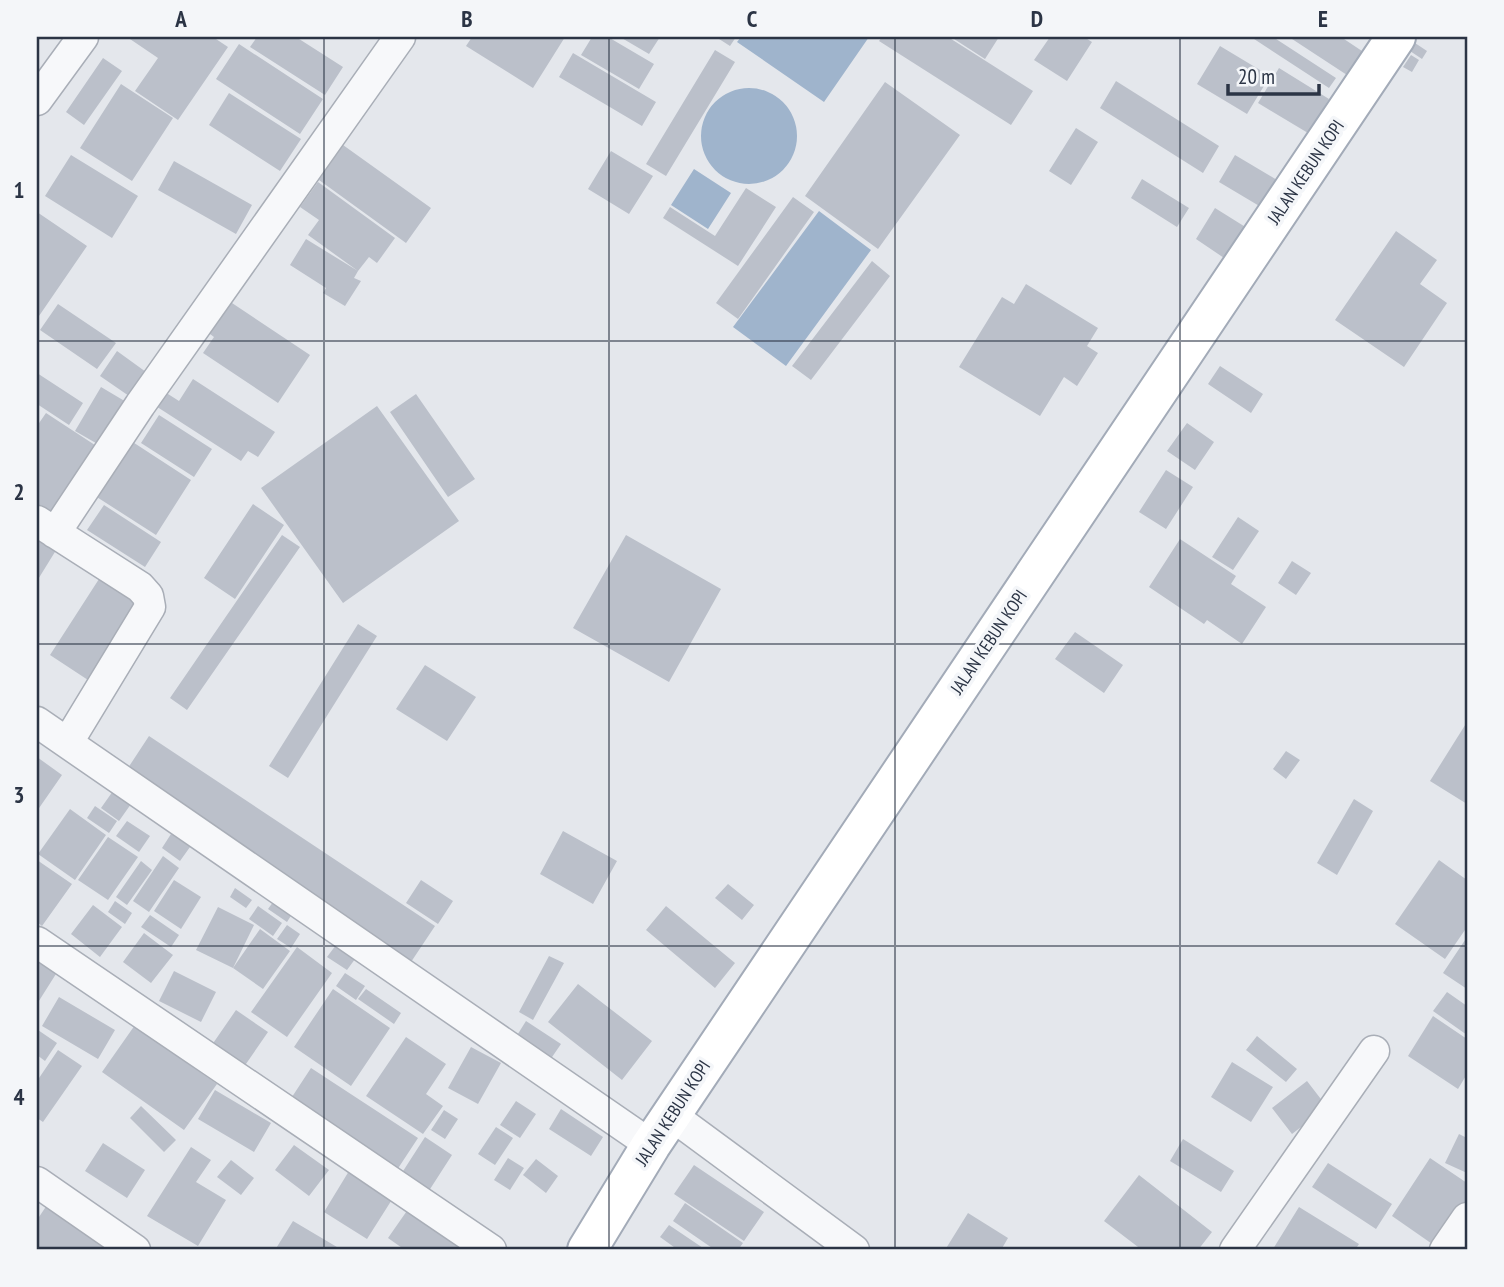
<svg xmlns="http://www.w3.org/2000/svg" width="1504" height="1287" viewBox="0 0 1504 1287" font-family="'PT Sans Narrow',sans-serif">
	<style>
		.water { fill: #9fb4cc }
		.building { fill: #bbc0ca }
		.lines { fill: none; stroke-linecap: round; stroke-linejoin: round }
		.street-casing { stroke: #a9aeb7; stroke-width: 33 }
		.primary-casing { stroke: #a3abb8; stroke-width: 42 }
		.street { stroke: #f7f8fa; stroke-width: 30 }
		.primary { stroke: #fff; stroke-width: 38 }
		.grid { fill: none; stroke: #2b3445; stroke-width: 2; stroke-opacity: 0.55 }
		.labels { text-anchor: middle; stroke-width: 7; stroke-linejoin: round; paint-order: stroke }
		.street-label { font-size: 18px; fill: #2b3445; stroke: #f4f6f9 }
		.neatline { fill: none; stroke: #2b3445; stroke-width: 2.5 }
		.grid-label { font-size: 23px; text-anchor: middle; font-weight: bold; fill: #2b3445 }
	</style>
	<rect width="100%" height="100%" fill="#e4e7ec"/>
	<!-- water -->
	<path class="water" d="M741,37h128l-45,65 -87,-60z
		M701 136a48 48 0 1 1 96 0a48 48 0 1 1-96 0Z
		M694,169l37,24 -23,36 -37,-24z
		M819,211l52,39 -85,116 -53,-39z"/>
	<!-- building -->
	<path class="building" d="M127,37h86l15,10 -50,73 -43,-29 23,-33z
		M257,37h39l47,30 -18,28 -75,-48z
		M472,37h93l-32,51 -67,-42z
		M592,37h16l46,27 -15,25 -58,-34z
		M620,37h40l-11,17z
		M716,37h20l-6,9z
		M882,37h66l85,54 -22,34 -132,-84z
		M951,37h48l-14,22z
		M1050,37h34l8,5 -25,39 -33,-21z
		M1251,37h22l63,41 -7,10z
		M1289,37h52l21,14 -15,24z
		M1415,43l12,8 -5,8 -12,-8z
		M239,44l84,55 -23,35 -84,-55z
		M1220,46l50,30 -23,38 -50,-30z
		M715,50l20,12 -69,114 -20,-12z
		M573,53l83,49 -14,24 -83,-49z
		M1411,55l8,5 -7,12 -9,-5z
		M103,58l19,13 -38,54 -18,-13z
		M1279,68l50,31 -21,34 -50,-30z
		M1116,81l103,65 -16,27 -103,-65z
		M885,82l75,53 -82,114 -73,-53z
		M121,84l52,34 -41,63 -52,-33z
		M229,93l72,46 -21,32 -71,-46z
		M1076,128l22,14 -27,43 -22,-14z
		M343,145l88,63 -25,35 -87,-63z
		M611,151l42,25 -24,38 -41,-25z
		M71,155l67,41 -26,42 -67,-42z
		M1235,155l47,28 -16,27 -47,-28z
		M174,161l78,44 -16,29 -78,-44z
		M1142,179l47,29 -12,19 -46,-29z
		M318,182l77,56 -18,25 -8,-6 -11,14 -50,-36 11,-15 -19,-13z
		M746,188l30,19 -38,59 -75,-48 7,-11 45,29z
		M793,197l21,15 -76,107 -22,-16z
		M1215,208l32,20 -20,32 -31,-21z
		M37,212l50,34 -48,70 -2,-2z
		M1396,231l41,29 -17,24 27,19 -43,64 -69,-47z
		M306,239l52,32 -4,7 7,3 -16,25 -22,-13 3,-5 -36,-23z
		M872,261l18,15 -79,104 -19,-14z
		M1026,284l72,44 -11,18 11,7 -21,33 -13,-9 -24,39 -81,-49 43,-70 12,7z
		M223,297l87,58 -32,48 -75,-50 11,-16 -12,-9z
		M58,304l58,39 -19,26 -57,-39z
		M117,351l29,21 -17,24 -29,-20z
		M1220,366l43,28 -12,19 -43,-29z
		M37,373l46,30 -14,22 -32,-21z
		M193,379l82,53 -17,25 -10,-6 -7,10 -93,-60 9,-14 22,14z
		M101,387l32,19 -25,44 -33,-19z
		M416,394l59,85 -27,18 -58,-85z
		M377,406l82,115 -116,82 -82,-115z
		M46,413l58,38 -49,76 -18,-12v-89z
		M159,415l53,34 -18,28 -53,-34z
		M1187,423l27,19 -19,28 -28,-19z
		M125,437l66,43 -35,55 -67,-43z
		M1166,470l27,17 -27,42 -27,-17z
		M253,504l31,21 -49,74 -31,-21z
		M104,505l57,37 -16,25 -58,-37z
		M1238,517l21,14 -26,39 -21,-13z
		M37,534l21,13 -21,34z
		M282,535l18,12 -113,163 -17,-12z
		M626,535l95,54 -52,93 -96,-54z
		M1180,539l56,37 -5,8 35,23 -24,37 -35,-24 -3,4 -55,-37z
		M1292,561l19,12 -15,22 -18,-12z
		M99,579l38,25 -49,76 -38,-25z
		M358,624l19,12 -89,142 -19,-12z
		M1075,632l48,33 -19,28 -49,-34z
		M425,665l51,32 -29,44 -51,-32z
		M1467,722v82l-37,-23z
		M149,736l286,190 -24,36 -285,-191z
		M1286,751l14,9 -14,19 -13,-10z
		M37,757l25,18 -25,36z
		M113,791l18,13 -12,17 -18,-13z
		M1354,799l19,12 -36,64 -20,-12z
		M95,806l22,15 -8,12 -22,-15z
		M70,809l36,26 -31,45 -37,-26z
		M127,821l23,15 -11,16 -23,-16z
		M563,831l54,30 -24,43 -53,-30z
		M171,834l19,13 -10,14 -18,-13z
		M108,837l30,20 -30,43 -30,-20z
		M163,856l16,12 -30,44 -16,-11z
		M37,860l35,24 -30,42 -5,-4z
		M1439,860l28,20v47l-22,32 -50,-35z
		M141,861l11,9 -25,35 -11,-8z
		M174,880l27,17 -20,32 -27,-18z
		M421,880l32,21 -15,23 -32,-21z
		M728,884l26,21 -12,15 -27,-22z
		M235,888l17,12 -6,8 -16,-11z
		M276,898l18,13 -7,11 -19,-13z
		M115,901l17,12 -7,11 -17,-12z
		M93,905l29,22 -22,30 -29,-23z
		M258,906l24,17 -9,13 -24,-17z
		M666,906l69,57 -20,25 -69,-58z
		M218,907l36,18 -21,43 27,-39 30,22 -27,38 -30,-21 -37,-18z
		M150,915l29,20 -8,12 -30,-20z
		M287,925l13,9 -9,14 -14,-9z
		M144,933l29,22 -22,28 -28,-21z
		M1467,937v52l-24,-16z
		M339,941l19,14 -11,15 -20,-13z
		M297,947l35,26 -45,64 -36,-25z
		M37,950l24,16 -24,38z
		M549,956l15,7 -31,57 -14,-8z
		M174,971l42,21 -15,30 -42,-21z
		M345,973l20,13 -9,14 -20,-14z
		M578,984l74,57 -30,39 -74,-58z
		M333,989l57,39 -39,58 -57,-39z
		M366,989l35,24 -7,11 -36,-25z
		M1447,992l20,14v29l-34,-24z
		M59,997l56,33 -17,29 -56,-33z
		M236,1010l32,22 -29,42 -32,-22z
		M1433,1016l34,23v35l-9,15 -50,-33z
		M526,1021l35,23 -11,16 -34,-23z
		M135,1025l46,26 -4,5 40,28 -33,46 -82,-58z
		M38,1030l19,13 -12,18 -8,-6z
		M1257,1036l40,33 -11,13 -40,-32z
		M406,1037l40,27 -20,30 17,12 -20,28 -57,-38z
		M471,1047l30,16 -23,41 -30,-16z
		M58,1050l24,16 -39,56 -6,-4v-37z
		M1232,1062l41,25 -22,35 -40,-25z
		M311,1068l107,70 -23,35 -107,-70z
		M1307,1081l20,26 -35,27 -20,-26z
		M215,1090l56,33 -17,29 -56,-33z
		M516,1101l20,13 -16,24 -20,-13z
		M141,1106l35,34 -12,12 -34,-34z
		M561,1109l42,28 -12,19 -42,-27z
		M444,1110l14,9 -13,20 -14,-9z
		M496,1127l17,11 -18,27 -17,-11z
		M1459,1134l8,4v35l-22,-10z
		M425,1137l27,18 -29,45 -27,-18z
		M1183,1139l51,32 -13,21 -51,-31z
		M103,1143l42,27 -18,28 -42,-27z
		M294,1145l35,25 -20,26 -34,-26z
		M191,1147l20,13 -15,22 30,18 -28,46 -51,-30z
		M508,1158l16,10 -14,22 -16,-10z
		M1430,1158l37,25v22l-29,43 -46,-32z
		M536,1159l22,17 -12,17 -23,-18z
		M231,1160l23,18 -13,17 -24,-18z
		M1328,1163l64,41 -16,25 -64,-42z
		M694,1165l70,47 -20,29 -70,-47z
		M349,1171l44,27 -26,41 -43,-27z
		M1139,1175l73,57 -14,18h-56l-38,-29z
		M49,1202l75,48h-87v-30z
		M685,1203l58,40 -5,7h-23l-42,-29z
		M411,1205l65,45h-71l-17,-12z
		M1299,1207l60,37 -4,6 -82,-1z
		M968,1213l40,25 -7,12h-56z
		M293,1221l49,29h-67z
		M669,1225l37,25h-28l-18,-13z"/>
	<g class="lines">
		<defs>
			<path id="street" d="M37,100l46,-63
				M37,521l103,66 8,9 2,11 -82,135
				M55,533l85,-128 260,-368
				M37,722l614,423
				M37,942l454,308
				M671,1115l183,135
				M37,1182l98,68
				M1235,1250l139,-199
				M1445,1250l22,-32"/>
			<path id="primary" d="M587,1250l64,-105 745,-1108"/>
		</defs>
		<!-- street casing -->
		<use href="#street" class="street-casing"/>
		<!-- primary casing -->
		<use href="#primary" class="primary-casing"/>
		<!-- street -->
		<use href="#street" class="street"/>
		<!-- primary -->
		<use href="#primary" class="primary"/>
	</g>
	<!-- grid -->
	<path class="grid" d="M324,37v1213M609,37v1213M895,37v1213M1180,37v1213M37,341h1430M37,644h1430M37,946h1430"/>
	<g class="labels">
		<!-- street labels -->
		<g class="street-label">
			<text transform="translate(1306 172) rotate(-56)" y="6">JALAN KEBUN KOPI</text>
			<text transform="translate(989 642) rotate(-56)" y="6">JALAN KEBUN KOPI</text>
			<text transform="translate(673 1113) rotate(-57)" y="6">JALAN KEBUN KOPI</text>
		</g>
	</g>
	<!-- border -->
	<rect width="1504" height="1287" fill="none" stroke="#f4f6f9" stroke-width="77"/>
	<!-- scale -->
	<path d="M1228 84v10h91v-10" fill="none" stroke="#2b3445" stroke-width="3.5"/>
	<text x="1238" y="84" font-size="21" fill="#2b3445" stroke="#f4f6f9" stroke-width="5" paint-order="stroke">20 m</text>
	<rect x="38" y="38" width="1428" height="1210" class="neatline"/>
	<g class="grid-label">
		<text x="181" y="27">A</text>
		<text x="467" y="27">B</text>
		<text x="752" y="27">C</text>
		<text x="1037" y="27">D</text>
		<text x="1323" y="27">E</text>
		<text x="19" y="198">1</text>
		<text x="19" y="500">2</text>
		<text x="19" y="803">3</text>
		<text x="19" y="1105">4</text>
	</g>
</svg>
